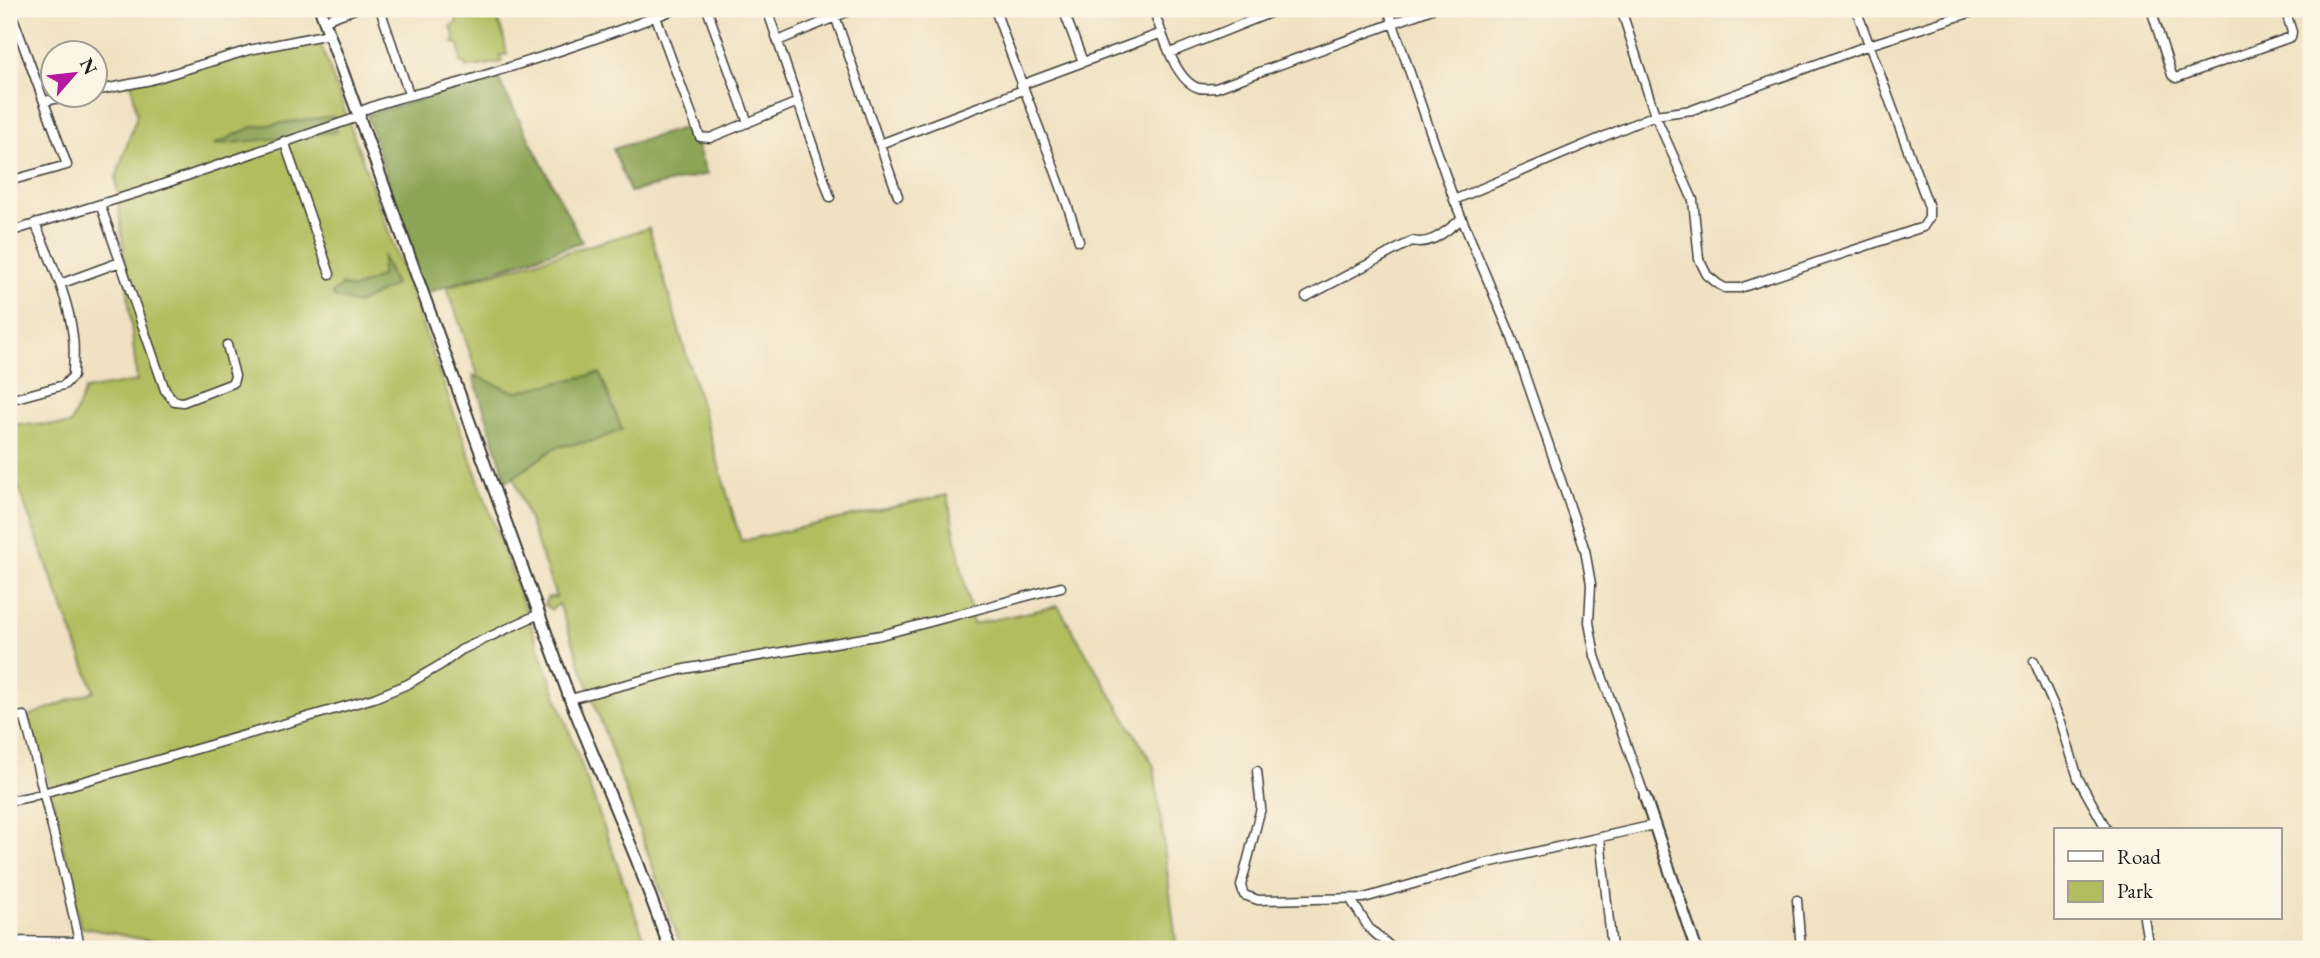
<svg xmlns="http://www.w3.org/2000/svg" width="2320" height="958" viewBox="0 0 2320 958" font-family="'EB Garamond',serif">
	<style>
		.green { fill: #b1bd5e; stroke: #666c3d; stroke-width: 2 }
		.forest { fill: #8ca455; stroke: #546038; stroke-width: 2 }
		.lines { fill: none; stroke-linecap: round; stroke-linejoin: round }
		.street-casing { stroke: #3c3a35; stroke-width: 11 }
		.secondary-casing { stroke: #3c3a35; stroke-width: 14 }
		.street { stroke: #fff; stroke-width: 8 }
		.secondary { stroke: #fff; stroke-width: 10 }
	</style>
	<rect width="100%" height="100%" fill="#fcf5e5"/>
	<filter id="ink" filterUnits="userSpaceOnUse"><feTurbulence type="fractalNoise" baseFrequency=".0143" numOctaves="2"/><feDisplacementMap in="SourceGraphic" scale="14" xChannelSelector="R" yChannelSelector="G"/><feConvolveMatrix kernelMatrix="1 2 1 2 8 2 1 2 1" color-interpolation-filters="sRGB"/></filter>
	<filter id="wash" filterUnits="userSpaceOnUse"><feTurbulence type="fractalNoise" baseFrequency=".00686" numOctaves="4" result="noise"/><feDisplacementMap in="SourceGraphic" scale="28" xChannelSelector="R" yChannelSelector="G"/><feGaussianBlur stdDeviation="1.57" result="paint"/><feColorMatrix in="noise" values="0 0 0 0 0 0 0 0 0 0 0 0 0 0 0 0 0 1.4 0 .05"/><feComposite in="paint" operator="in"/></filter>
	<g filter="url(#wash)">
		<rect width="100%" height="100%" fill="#efe1c1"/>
		<!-- green -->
		<path class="green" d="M451,9h42l10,25 4,21h-7l2,7 -36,6 -1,-5h-4l-2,-19 -6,-1 2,-4 -4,-13 5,-2 1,-7z
			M318,37l330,912h-457l-111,-22 -28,-133 -24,-78 66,-25 -85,-228v-39l61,1 15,-35 52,-9 -21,-203 21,-63 -6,-33z
			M649,228l92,313 206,-46 26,129 85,-18 96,160 23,183h-495l-123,-345 -8,6 -7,-6 4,-7h8l-109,-310z"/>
		<!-- forest -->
		<path class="forest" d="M497,76l85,166 -159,52 -56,-179z
			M333,116l4,16 -124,13 39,-18z
			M690,126l17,48 -77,18 -17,-43z
			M383,257l12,28 -38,19 -23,-7 -2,-4 10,-8 11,4 28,-13z
			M600,373l22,57 -28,11 -38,6 -49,35 -34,-107 42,17z"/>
	</g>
	<g filter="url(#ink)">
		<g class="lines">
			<defs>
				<path id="street" d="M380,9l29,85
					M653,9l47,128 10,1 88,-36
					M707,9l41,114
					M767,9l63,188
					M995,9c26,78 60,153 84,232
					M1063,9l20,53
					M1153,9c9,22 21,72 46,79 5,1 12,0 17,0l216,-79
					M1388,9l66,191 58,138 73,212 6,34 -2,38 6,34 50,141
					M1621,9l34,106 38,85 6,59 8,16 11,9 7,4h15l183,-61 6,-9v-11l-73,-198
					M2151,9l21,66 4,3 115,-41 1,-5 -7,-23
					M835,16l63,180
					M325,20l30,-11
					M778,41l76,-32
					M1170,53l110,-44
					M1021,85l141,-52
					M94,91l57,-11 98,-30 80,-16
					M45,101l34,-7
					M359,112c34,-15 69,-20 103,-30 73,-22 144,-46 214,-73
					M284,141l46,133
					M880,144l143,-54
					M9,181l58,-16 -57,-156
					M1454,200l201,-85 37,-5 177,-65 113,-36
					M100,204l65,186 9,11 9,1 50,-19 2,-7 -8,-31
					M9,232l131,-40 221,-76
					M60,284l60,-22
					M1306,297l106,-56c21,5 34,-11 50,-22
					M9,400l55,-15 9,-9c0,-13 2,-26 0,-39 -4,-39 -23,-78 -38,-114
					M2034,661l27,61 17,56 29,52
					M570,699l114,-30 197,-34 180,-48
					M9,718l15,-2c8,26 13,52 20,79 12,49 25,97 35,147l-70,-1
					M1257,771l4,37 -20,78 3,9 14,5 106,-2 119,-34 171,-39
					M9,801l20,-4 345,-99 34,-14 34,-20 19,-14 78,-36
					M1600,838l12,111
					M9,861l2,88
					M1351,900l18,28 24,21
					M1797,900l4,49
					M2144,918l5,31"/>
				<path id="secondary" d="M320,9l250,690 66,159 34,91
					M1645,797l51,152"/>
			</defs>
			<!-- street casing -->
			<use href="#street" class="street-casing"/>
			<!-- secondary casing -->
			<use href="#secondary" class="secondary-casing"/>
			<!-- street -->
			<use href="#street" class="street"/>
			<!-- secondary -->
			<use href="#secondary" class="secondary"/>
		</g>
	</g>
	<!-- margin -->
	<rect width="2320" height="958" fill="none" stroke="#fcf5e5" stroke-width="35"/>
	<!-- legend -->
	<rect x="2054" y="828" width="228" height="91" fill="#fcf5e5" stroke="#a29e95" stroke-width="2"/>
	<rect x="2068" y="851" width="35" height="10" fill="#ffffff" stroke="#a29e95" stroke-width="2"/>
	<text x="2117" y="864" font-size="21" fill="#1c1c1c">Road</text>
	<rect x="2068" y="881" width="35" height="21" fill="#b1bd5e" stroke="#a29e95" stroke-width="2"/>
	<text x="2117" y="898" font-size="21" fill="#1c1c1c">Park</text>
	<!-- north arrow -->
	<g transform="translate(74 74) rotate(62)"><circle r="33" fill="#fcf5e5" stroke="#a29e95" stroke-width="2"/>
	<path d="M0-5L12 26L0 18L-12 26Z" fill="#b5179e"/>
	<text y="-10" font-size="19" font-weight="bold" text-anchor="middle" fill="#1c1c1c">N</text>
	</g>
</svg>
